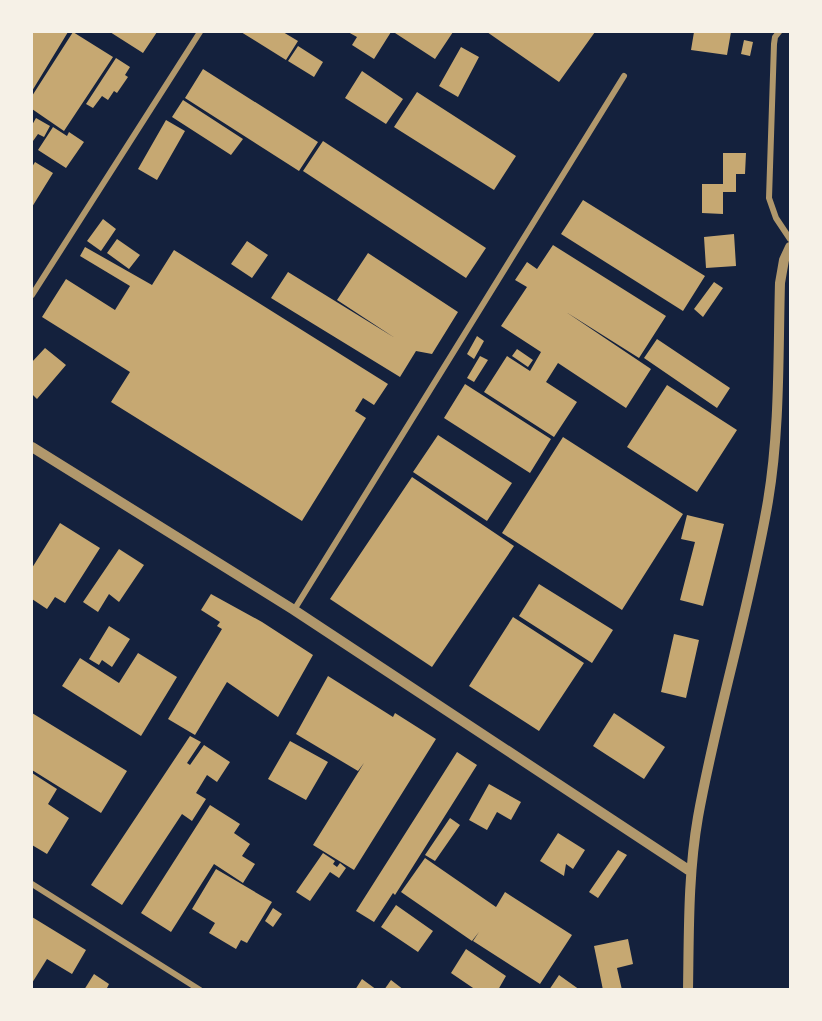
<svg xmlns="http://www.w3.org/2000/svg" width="822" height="1021" viewBox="0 0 822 1021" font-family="'PT Sans',sans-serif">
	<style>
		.building { fill: #c6a872 }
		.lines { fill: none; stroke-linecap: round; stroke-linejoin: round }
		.minor { stroke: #b1986c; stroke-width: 6 }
		.tertiary { stroke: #b1986c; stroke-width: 10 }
	</style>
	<rect width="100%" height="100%" fill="#14213d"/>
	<!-- building -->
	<path class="building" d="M32,32h36l-36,59z
		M73,32l40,25 -49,74 -32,-22v-13z
		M110,32h47l-14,21z
		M241,32h42l15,9 -12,19z
		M348,32h43l-17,27 -22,-14 5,-8z
		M396,32h57l-18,27 -40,-26z
		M487,32h108l-36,50z
		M694,32h37l-4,23 -36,-5z
		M744,40l9,2 -3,14 -9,-2z
		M298,46l25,16 -9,15 -26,-16z
		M461,47l18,10 -21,40 -19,-11z
		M116,58l14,9 -5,8 3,2 -11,16 -3,-2 -6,9 -6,-4 -9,12 -7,-4z
		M203,69l115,73 -19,29 -114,-73z
		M362,71l41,28 -17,25 -41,-26z
		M417,92l99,64 -22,34 -100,-63z
		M183,100l60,39 -12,16 -59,-38z
		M36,118l14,8 -6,11 -6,-3 -5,7 -1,-1v-15z
		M166,120l19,11 -28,49 -19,-11z
		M53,127l14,9 2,-4 15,10 -18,26 -28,-18z
		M323,141l163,107 -20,30 -163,-107z
		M723,153h23l-1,21h-9v18h-13v22l-21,-1v-29h21z
		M35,162l18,11 -21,34v-40z
		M583,200l122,76 -22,35 -122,-77z
		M103,219l13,10 -15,22 -14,-10z
		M734,234l2,32 -30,2 -2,-31z
		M117,239l23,16 -11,14 -22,-16z
		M247,241l21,14 -16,23 -21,-14z
		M553,245l113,71 -27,42 -73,-46 85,57 -25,39 -68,-45 -12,19 31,20 -23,35 -70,-45 23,-36 23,15 11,-19 -40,-26 26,-39 -12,-7 12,-18 10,7z
		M85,247l67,38 22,-35 214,134 -14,21 -11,-7 -8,13 11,7 -64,103 -191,-119 19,-30 -88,-55 24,-38 49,31 15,-24 -50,-30z
		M368,253l90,59 -26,42 -16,-3 -16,26 -129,-79 17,-26 107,66 -58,-38z
		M714,282l9,6 -20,29 -9,-8z
		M477,336l7,5 -10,18 -7,-5z
		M657,339l73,49 -13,20 -73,-50z
		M45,348l21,17 -29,34 -5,-5v-32z
		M517,349l16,11 -5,7 -16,-11z
		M480,356l8,4 -14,22 -7,-4z
		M465,384l86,55 -21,34 -86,-55z
		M667,385l70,45 -40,62 -70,-45z
		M438,435l74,48 -25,38 -74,-49z
		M563,437l120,77 -61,96 -120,-77z
		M412,477l102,69 -82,121 -102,-68z
		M687,515l37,9 -21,82 -23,-6 15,-58 -14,-3z
		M60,523l40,25 -35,55 -10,-6 -8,12 -15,-10v-31z
		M119,549l25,16 -25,37 -10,-8 -11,18 -15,-10z
		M539,584l74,46 -21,33 -73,-47z
		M211,594l51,28 51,33 -35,62 -51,-35 -32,53 -27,-16 54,-90 -5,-3 3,-4 -19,-12z
		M513,617l71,46 -45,68 -70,-45z
		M109,626l21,13 -18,28 -10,-7 -3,5 -10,-6z
		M674,634l25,6 -13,58 -25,-6z
		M138,653l39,24 -36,59 -79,-50 18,-28 39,25z
		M328,676l65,41 2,-4 41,26 -82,131 -41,-25 51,-82 -6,8 -62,-37z
		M32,713l95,58 -26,42 -69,-43z
		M614,713l51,34 -21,32 -51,-33z
		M190,736l11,6 -14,21 3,2 14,-20 26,17 -13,20 -10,-7 -11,18 10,6 -14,22 -10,-7 -60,91 -31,-20z
		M290,741l38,21 -22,38 -38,-21z
		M457,752l20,13 -82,130 -2,-2 -19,29 -18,-11z
		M32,773l25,16 -9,15 21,14 -22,36 -15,-9z
		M489,784l32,18 -10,18 -14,-8 -10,18 -18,-10z
		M210,805l30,19 -6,9 16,11 -8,12 13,8 -12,19 -29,-19 -43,68 -30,-19z
		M450,818l10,7 -25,36 -10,-6z
		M558,833l27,17 -12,19 -7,-5 -2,12 -24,-15z
		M618,850l9,5 -29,43 -9,-6z
		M323,853l12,8 -2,3 4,3 3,-4 6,5 -7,10 -9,-6 -20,29 -14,-9z
		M425,858l71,49 9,-15 67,43 -32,49 -67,-43 6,-9 -7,9 -71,-49z
		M216,869l56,33 -25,41 -6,-3 -5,9 -27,-16 6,-10 -23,-14z
		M396,905l37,26 -15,21 -37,-25z
		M273,908l9,6 -9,13 -8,-6z
		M32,917l54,33 -14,24 -25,-15 -15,24z
		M628,939l5,25 -16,4 5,22h-19l-9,-44z
		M466,949l40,27 -8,14h-22l-25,-17z
		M94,974l15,10 -3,6h-22z
		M559,975l21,15h-31z
		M362,979l15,11h-22z
		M391,980l13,10h-20z"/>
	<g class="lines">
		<!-- minor -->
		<path class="minor" d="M779,32l-4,5 -1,7 -5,154 7,20 14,21
			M32,295l168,-263
			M294,610l330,-534
			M32,884l168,106"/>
		<!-- tertiary -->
		<path class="tertiary" d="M32,447l262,163 396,261
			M688,990c1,-58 0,-116 10,-173 19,-106 52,-210 70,-316 12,-72 10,-146 12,-218l4,-23 6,-13"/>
	</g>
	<!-- border -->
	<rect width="822" height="1021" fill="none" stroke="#f6f1e7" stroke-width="66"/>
</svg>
